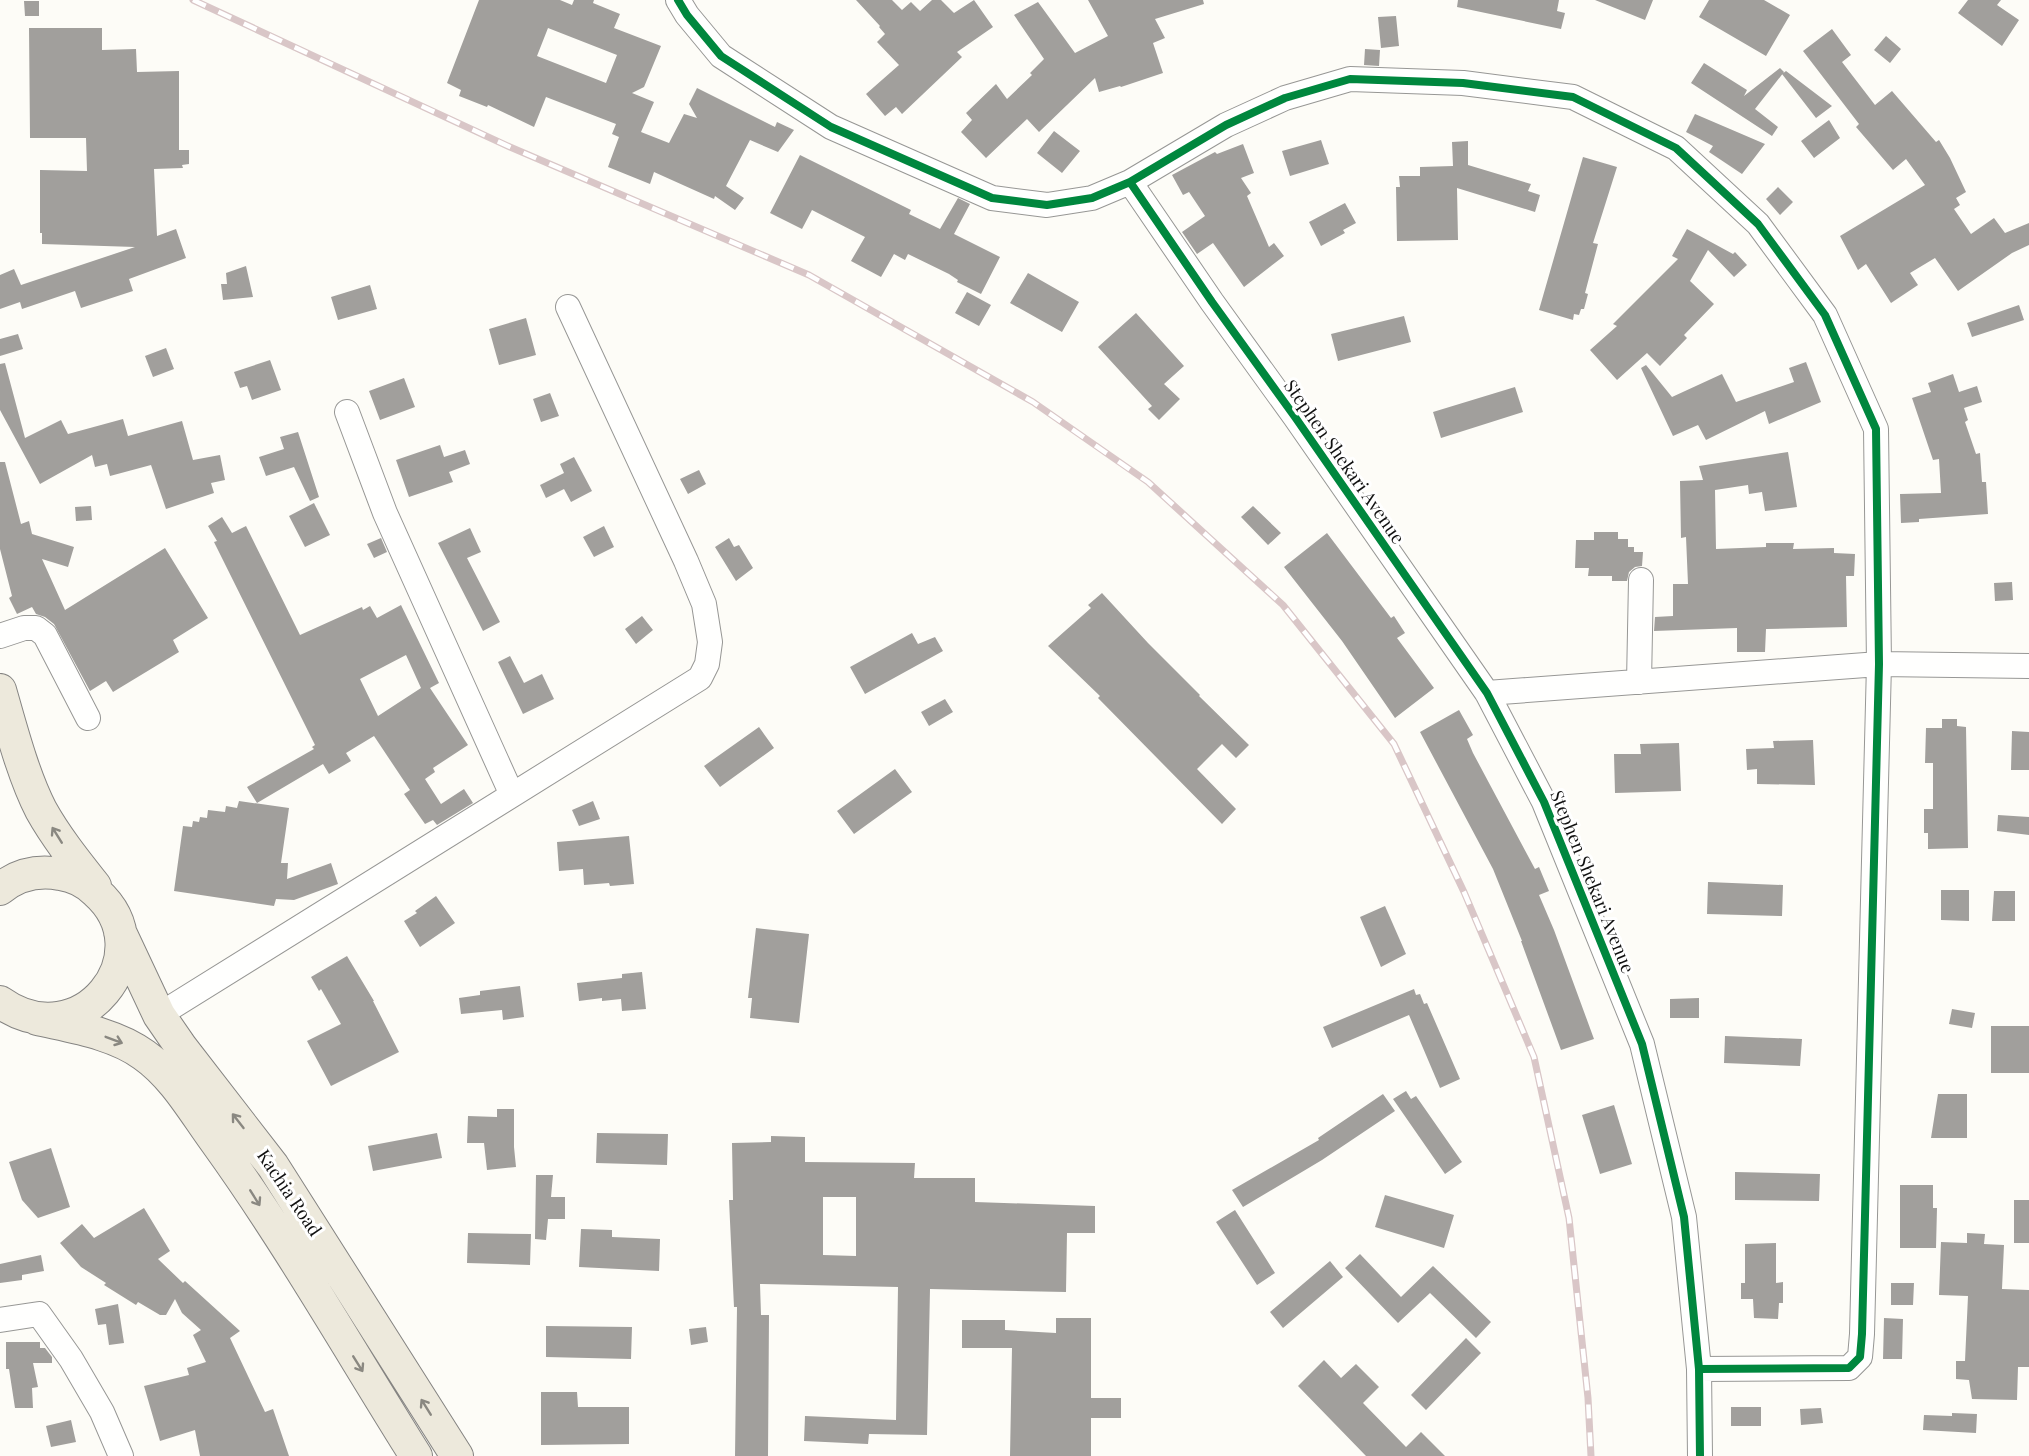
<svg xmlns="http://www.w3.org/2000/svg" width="2029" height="1456" viewBox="0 0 2029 1456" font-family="'Playfair Display',serif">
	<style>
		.building { fill: #a19f9c; fill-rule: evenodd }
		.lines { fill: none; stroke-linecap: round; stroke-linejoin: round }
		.minor-casing { stroke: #979795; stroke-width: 26 }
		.major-casing { stroke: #858482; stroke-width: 34 }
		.minor { stroke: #fffffe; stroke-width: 24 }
		.major { stroke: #ede9dc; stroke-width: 32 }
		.rail-casing { stroke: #d9c6c7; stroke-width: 7 }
		.rail { stroke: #fff; stroke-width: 4.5; stroke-dasharray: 14; stroke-linecap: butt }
		.cycleway-casing { stroke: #fff; stroke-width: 11 }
		.cycleway { stroke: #00873e; stroke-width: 8 }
		.oneway { stroke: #8a8881 }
		.labels { text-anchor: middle; stroke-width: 6; stroke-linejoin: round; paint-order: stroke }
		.street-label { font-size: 18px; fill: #111; stroke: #fff }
	</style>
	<rect width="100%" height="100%" fill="#fdfcf7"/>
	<!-- building -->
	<path class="building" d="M479,0h81l12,5 2,-5h20l-1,3 27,11 -6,14 47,18 -17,41 -12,6 22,9 -13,30 28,11 15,-29 13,4 -8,-14 8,-16 78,39 2,-5 17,8 -16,22 -28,-12 -24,46 18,12 -9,12 -20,-14 -1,3 -60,-27 -4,12 -42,-17 11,-30 -7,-3 4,-10 -70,-27 -12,30 -46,-22 -1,2 -28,-11 2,-6 -14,-7zM548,28l69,27 -11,28 -69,-27z
		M856,0h36l10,10 9,-8 9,9 12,-11h9l13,13 20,-13 19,27 -36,25 5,5 -60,57 -6,-7 -11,9 -19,-22 33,-29 -22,-23 8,-8 -6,-7 1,-1z
		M1088,0h115l1,4 -49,15 10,19 -12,5 10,30 -42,14 -1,-1 -21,6 -4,-14 -56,54 -12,-13 -41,39 -25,-26 11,-12 -6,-7 30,-29 11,15 25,-24 -2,-2 14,-14 -30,-44 24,-13 37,51 33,-17z
		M1458,0h101l-2,11 8,2 -4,16 -104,-22z
		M1595,0h58l-8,20z
		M1709,0h55l26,15 -24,41 -67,-39z
		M1968,0h33l-4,5 22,15 -17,26 -44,-33z
		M24,1h15v15h-14z
		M1396,16l3,30 -18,2 -3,-31z
		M29,28h73v22l34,-1 1,23 42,-1v79h10v14l-7,1 1,3 -29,1 3,67 19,-7 10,29 -57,21 4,12 -52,17 -6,-17 -53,18 -2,-7 -20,7v-34l14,-6 7,16 114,-38 -93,-3v-11h-2v-63l47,1 -1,-33h-56z
		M1832,29l19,26 -9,7 33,43 17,-14 44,51 3,-2 11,18 16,34 -10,6 4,7 -6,4 17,25 23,-16 11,15 24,-10v22l-17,8 -54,38 -23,-33 -25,15 8,12 -27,18 -25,-39 -8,6 -18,-34 85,-51 -19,-26 -13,11 -37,-43 3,-3 -56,-73z
		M1886,36l15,13 -11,14 -16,-13z
		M1365,49l15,1 -1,16 -15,-1z
		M1704,63l43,27 -3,6 36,-28 4,4 -29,37 23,18 -6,9 -81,-53z
		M1786,71l46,35 -16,12 -34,-44z
		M1695,114l70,30 -23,30 -33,-22 4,-6 -27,-14z
		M1829,120l11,18 -26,20 -13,-17z
		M1054,131l26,20 -18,22 -25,-20z
		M1321,140l8,24 -39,12 -8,-25z
		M1468,141v24l63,19 -3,7 12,4 -5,17 -78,-24 1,52 -61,1 -1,-54h4l-1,-11h21v-9l33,-1 -1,-24z
		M1243,144l11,29 -13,5 10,15 -4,3 22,51 5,-4 10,13 -40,31 -31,-44 -16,11 -15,-22 23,-16 -16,-24 -6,3 -11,-20 43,-23 2,2z
		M800,155l111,55 -2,4 31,15 18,-31 12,6 -16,30 46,23 -19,37 -24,-12 1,-2 -9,-6 -41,-20 -3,6 -11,-6 -13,23 -30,-16 14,-24 -53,-27 -10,19 -32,-16z
		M1583,157l34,10 -24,76 5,1 -13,49 3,1 -4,15h-3l-2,6 -5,-1 -1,6 -34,-10z
		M1778,187l15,15 -13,13 -14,-16z
		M1345,203l11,20 -13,7 2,3 -24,13 -12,-24z
		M1687,229l46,25 2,-2 12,13 -13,12 -26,-27 -18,31 24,23 -30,31 3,3 -27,28 -13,-13 -30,27 -27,-30 27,-24 -4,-2 65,-65 -6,-3z
		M246,266l7,31 -30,3 -2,-16h6l-1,-11z
		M1028,273l51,29 -17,30 -52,-29z
		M370,285l7,24 -39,11 -7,-23z
		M967,292l24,13 -12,21 -24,-13z
		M2019,305l5,15 -52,17 -5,-14z
		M1136,313l48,53 -20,18 16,15 -21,21 -11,-11 4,-3 -54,-59z
		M1404,316l7,26 -73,19 -7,-27z
		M526,318l10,37 -37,10 -10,-36z
		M18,334l5,15 -23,7v-17z
		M166,348l8,21 -21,8 -8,-21z
		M270,360l11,30 -29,10 -5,-14 -7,2 -6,-16z
		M1806,362l15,40 -52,22 -4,-13 -59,29 -8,-15 -25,11 -32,-68 5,-3 26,32 50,-23 14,28 58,-20 -5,-14z
		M5,363l20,75 36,-18 7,14 55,-15 5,17 54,-15 11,39 27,-5 5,25 -14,3 3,10 -48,16 -15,-44 -41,11 -3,-12 -12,3 -3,-12 -52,29 -40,-74v-46z
		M1953,374l6,18 18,-6 5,16 -18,6 4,12 -3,2 11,32 4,-1 2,29h4l2,32 -69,5v3l-18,1 -1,-29 41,-1 -2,-34 -6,1 -21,-62 19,-6 -3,-9z
		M404,378l11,29 -35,13 -11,-29z
		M1515,387l8,25 -82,26 -8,-26z
		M550,393l9,23 -18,6 -8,-23z
		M298,432l21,65 -9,4 -16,-34 -28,9 -7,-19 25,-8 -4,-12z
		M440,445l4,12 21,-7 5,14 -21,8 4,10 -44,15 -13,-37z
		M1788,452l9,55 -32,4 -3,-19 -13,2 -1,-9 -33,5 1,59 50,-2v-4h28l-1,6 41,-1v5l21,1 -1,22h-8l1,51 -81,2 -1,23h-28v-24l-83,3 1,-14 18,-1v-32h15l-2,-47 -5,1 -1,-57 23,-1 -4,-14z
		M574,457l18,34 -21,11 -7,-13 -18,9 -6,-13 24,-12 -4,-9z
		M0,462h5l16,62 8,-3 3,13 42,13 -6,20 -26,-8 23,51 100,-62 43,70 -35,22 6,12 -66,40 -7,-11 -16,10 -36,-67 -9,-7 -9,-3 -4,-7 -15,7 -8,-16 3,-2 -12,-47z
		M699,470l7,14 -18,10 -8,-15z
		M314,503l16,32 -25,12 -16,-31z
		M91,506l1,14 -16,1 -1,-14z
		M1253,506l28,27 -13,12 -27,-28z
		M222,517l10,16 14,-7 54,109 62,-28 1,3 7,-4 7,12 24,-13 38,78 -9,5 38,57 -35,23 2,4 -10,7 16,25 23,-15 9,14 -36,22 -4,-5 -8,4 -21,-30 6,-4 -36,-54 -28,17 5,8 -22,13 -6,-10 -66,39 -10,-16 67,-38 -2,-2 3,-2 -101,-203 3,-1 -9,-15zM406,655l15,33 -43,28 -18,-37z
		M604,526l10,21 -20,10 -11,-20z
		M470,528l11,24 -14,6 33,64 -17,9 -45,-88z
		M1594,532h24v7h10v8h6v5h9l-1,14 -7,1 -6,5 -2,9h-15v-5h-24l1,-8h-14l1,-28h18z
		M1327,533l64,85 3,-2 11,17 -8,5 37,50 -39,30 -53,-77 -58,-74z
		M381,538l6,14 -13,6 -7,-14z
		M729,538l5,9 5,-2 14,23 -17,13 -21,-34z
		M2012,582l1,18 -18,1 -1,-18z
		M1102,593l46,50 52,52 -1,1 50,49 -13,13 -14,-14 -25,25 39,40 -14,15 -124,-126 2,-2 -52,-50 43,-38 -3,-3z
		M642,616l11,14 -17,14 -11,-15z
		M912,633l6,11 17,-7 8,14 -78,43 -15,-27z
		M510,656l14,27 18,-9 12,25 -31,15 -25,-52z
		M945,699l8,13 -24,14 -8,-14z
		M1459,710l14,25 -6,4 6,14 62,116 4,-2 10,24 -10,4 15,35 40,109 -33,11 -40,-109h1l-29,-72 -73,-137z
		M1942,719h15v7l9,1 2,121 -40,1v-16h-4v-24h9v-46h-8l1,-35h16z
		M759,727l15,21 -54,39 -16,-21z
		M2012,731l17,1v38h-18z
		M1813,740l2,45 -58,-1v-15l-10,1 -1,-21 28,-1 -1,-7z
		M1679,743l2,48 -66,2 -1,-39h27l-1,-10z
		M895,769l17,23 -58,42 -17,-23z
		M239,801l50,7 -8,55h7l-1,16 44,-16 7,21 -44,16 -18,-1 -2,7 -100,-15 9,-65 9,1 1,-6 6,1 1,-5 7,1 1,-8 17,2 1,-6 11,2z
		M593,801l7,18 -21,7 -7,-16z
		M1998,815l31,2v18l-32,-4z
		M629,836l5,48 -24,2 -1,-3 -25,2 -1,-16 -24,2 -2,-29z
		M1708,882l75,3 -1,31 -75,-2z
		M1941,890h28v31l-28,-1z
		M1994,891h21v30h-23z
		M436,896l19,27 -35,24 -16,-26 13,-8 -2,-2z
		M1385,906l21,48 -25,13 -21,-50z
		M756,928l53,6 -10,89 -49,-5 2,-20h-4z
		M347,956l27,45h-1l26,51 -68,34 -24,-45 34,-17 -20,-35 -2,2 -8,-14z
		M642,972l4,37 -24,2 -1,-12 -19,2v-3l-23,3 -2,-18 45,-5v-4z
		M520,986l4,31 -21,3 -1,-10 -41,4 -2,-16 21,-3v-4z
		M1414,989l2,6 4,-1 4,10 3,-1 33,76 -20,9 -31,-73 -77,33 -9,-21z
		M1699,998v20h-29v-19z
		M1952,1009l23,4 -3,15 -23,-4z
		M1991,1026h38v47h-38z
		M1725,1036l77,3 -2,27 -76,-3z
		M1406,1091l5,8 5,-3 46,66 -17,12 -52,-75z
		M1383,1094l12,17 -73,49 -79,47 -11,-17 87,-50 -1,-2z
		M1938,1094h29v44h-36z
		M1614,1105l18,59 -32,10 -18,-59z
		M497,1109h17v38l2,20 -29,3 -3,-27h-17l1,-27 29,1z
		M437,1133l5,25 -69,13 -5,-25z
		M597,1133l71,1 -1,31 -71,-2z
		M771,1136l34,1v25l110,1 -1,15h61v24l120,4v27h-28l-1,59 -136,-3 -3,146 -58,-1 -1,10 -64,-3 1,-25 91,4 2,-133 -138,-3 1,31h8l-1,141h-33l2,-149h-3l-5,-107h4l-1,-57 39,-1zM823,1197h33v59l-33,-1z
		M51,1148l19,59 -32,11 -16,-18 -13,-38z
		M1735,1172l85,2 -1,27 -84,-1z
		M536,1175h17l-2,22h14v22h-17l-2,21 -11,-1z
		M1900,1185h33v23h4l-1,40h-36z
		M1385,1195l69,20 -10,33 -69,-21z
		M2014,1200h15v43h-15z
		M144,1208l26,43 -12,8 25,24 2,-2 55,50 -10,7 35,74 8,-3 16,47h-89l-5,-26 -35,11 -16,-55 45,-11 -2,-7 19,-6 -13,-27 8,-5 -19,-17 -7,-14 -9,16h-6l-22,-13 -2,3 -32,-20 2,-2 -25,-16 -21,-24 22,-19 12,14z
		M1235,1210l40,63 -18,12 -41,-63z
		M581,1229l31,1v7l48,2 -1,32 -80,-4z
		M468,1233l63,1 -1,31 -63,-2z
		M1967,1233l18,1 -1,10 20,1 -2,44 27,1v77h-11l-1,33 -45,-1 -3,-19 -13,-1v-18h9l3,-65 -29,-1 2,-53 26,1z
		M1776,1243v40l7,-1v21h-4l-1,16 -24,-1 -1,-19h-12v-16h4v-39z
		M1360,1254l41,43 32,-31 58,56 -15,16 -46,-45 -32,30 -53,-55z
		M41,1255l3,16 -22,4v5l-22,3v-19z
		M1330,1261l13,16 -60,51 -13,-16z
		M1891,1283h23l-1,22h-22z
		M118,1304l6,39 -15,2 -3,-21 -8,1 -3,-16z
		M1056,1318h35v80h30v20h-30v38h-81l2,-108h-50v-28h43v10l51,3z
		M1884,1318l19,1 -1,40h-19z
		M546,1326l86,1 -1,32 -85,-2z
		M706,1327l2,15 -17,3 -2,-16z
		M1466,1338l15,15 -55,57 -15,-15z
		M6,1342h34v6h5l7,9v6h-19l5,24 -6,1 1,20h-18l-6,-39h-3z
		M1324,1360l17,18 15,-14 23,23 -16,16 43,44 15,-15 24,24h-79l-68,-70z
		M541,1392h36l1,15h51v37l-88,1z
		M1731,1407h30v19h-30z
		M1821,1408l2,15 -22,2 -1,-16z
		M1952,1413l25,1 -1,19 -53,-3 1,-15 28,1z
		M71,1420l5,22 -25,5 -5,-21z"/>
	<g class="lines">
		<defs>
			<path id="minor" d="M678,0l9,15 34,41 110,71 161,71 55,7 45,-7 38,-16 96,-57 59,-27 65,-19 113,4 110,14 103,51 82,76 67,91 51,114 3,235 -17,670 -2,23 -11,11 -150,1
				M1130,182l82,120 83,115 192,276 57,109 98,242 42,173 15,152 1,87
				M347,412l38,101 127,282
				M0,636l24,-8h12l9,7 43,83
				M1639,682l2,-102
				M1487,693l392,-29 150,2
				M159,1015l541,-337 7,-14 3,-22 -6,-38 -18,-43 -118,-254
				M0,1320l39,-6 32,45 31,53 19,44"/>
			<path id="major" d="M0,690c11,38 23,85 41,120 15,27 35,52 54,76
				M0,889c17,-14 38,-19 60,-15 14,2 26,8 36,18 69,61 -15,168 -96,110
				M120,932l39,83 22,32 92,119 184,290
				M37,1019c35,8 77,14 107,36 30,21 50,57 72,87 72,100 134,209 200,314"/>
		</defs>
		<!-- minor casing -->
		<use href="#minor" class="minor-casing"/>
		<!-- major casing -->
		<use href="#major" class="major-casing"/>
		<!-- minor -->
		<use href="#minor" class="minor"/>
		<!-- major -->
		<use href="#major" class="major"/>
		<defs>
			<path id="rail" d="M193,0l317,147 299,128 224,127 115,80 135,123 111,139 70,148 70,165 35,161 19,180 3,58"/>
		</defs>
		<!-- rail casing -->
		<use href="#rail" class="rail-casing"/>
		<!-- rail -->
		<use href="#rail" class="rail"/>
		<defs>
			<path id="cycleway" d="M678,0l9,15 34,41 110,71 161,71 55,7 45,-7 38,-16 96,-57 59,-27 65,-19 113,4 110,14 103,51 82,76 67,91 51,114 3,235 -17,670 -2,23 -11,11 -150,1
				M1130,182l82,120 83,115 192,276 57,109 98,242 42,173 15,152 1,87"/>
		</defs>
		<!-- cycleway casing -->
		<use href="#cycleway" class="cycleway-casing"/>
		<!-- cycleway -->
		<use href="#cycleway" class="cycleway"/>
	</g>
	<!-- one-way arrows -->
	<defs><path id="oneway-shaft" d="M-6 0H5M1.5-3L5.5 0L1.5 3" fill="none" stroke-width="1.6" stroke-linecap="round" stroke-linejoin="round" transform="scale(1.5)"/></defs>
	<g class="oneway">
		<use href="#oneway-shaft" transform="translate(57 835) rotate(-122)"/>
		<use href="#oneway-shaft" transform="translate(114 1040) rotate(21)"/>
		<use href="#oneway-shaft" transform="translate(238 1121) rotate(-128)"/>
		<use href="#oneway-shaft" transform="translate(255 1198) rotate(58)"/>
		<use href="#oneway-shaft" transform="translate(358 1364) rotate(58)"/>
		<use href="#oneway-shaft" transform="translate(426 1407) rotate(-122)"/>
	</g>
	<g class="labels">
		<!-- street labels -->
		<g class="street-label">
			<text transform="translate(1344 462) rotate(55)" y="6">Stephen Shekari Avenue</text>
			<text transform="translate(1592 882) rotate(68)" y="6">Stephen Shekari Avenue</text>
			<text transform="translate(289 1193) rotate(56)" y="6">Kachia Road</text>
		</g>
	</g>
</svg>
